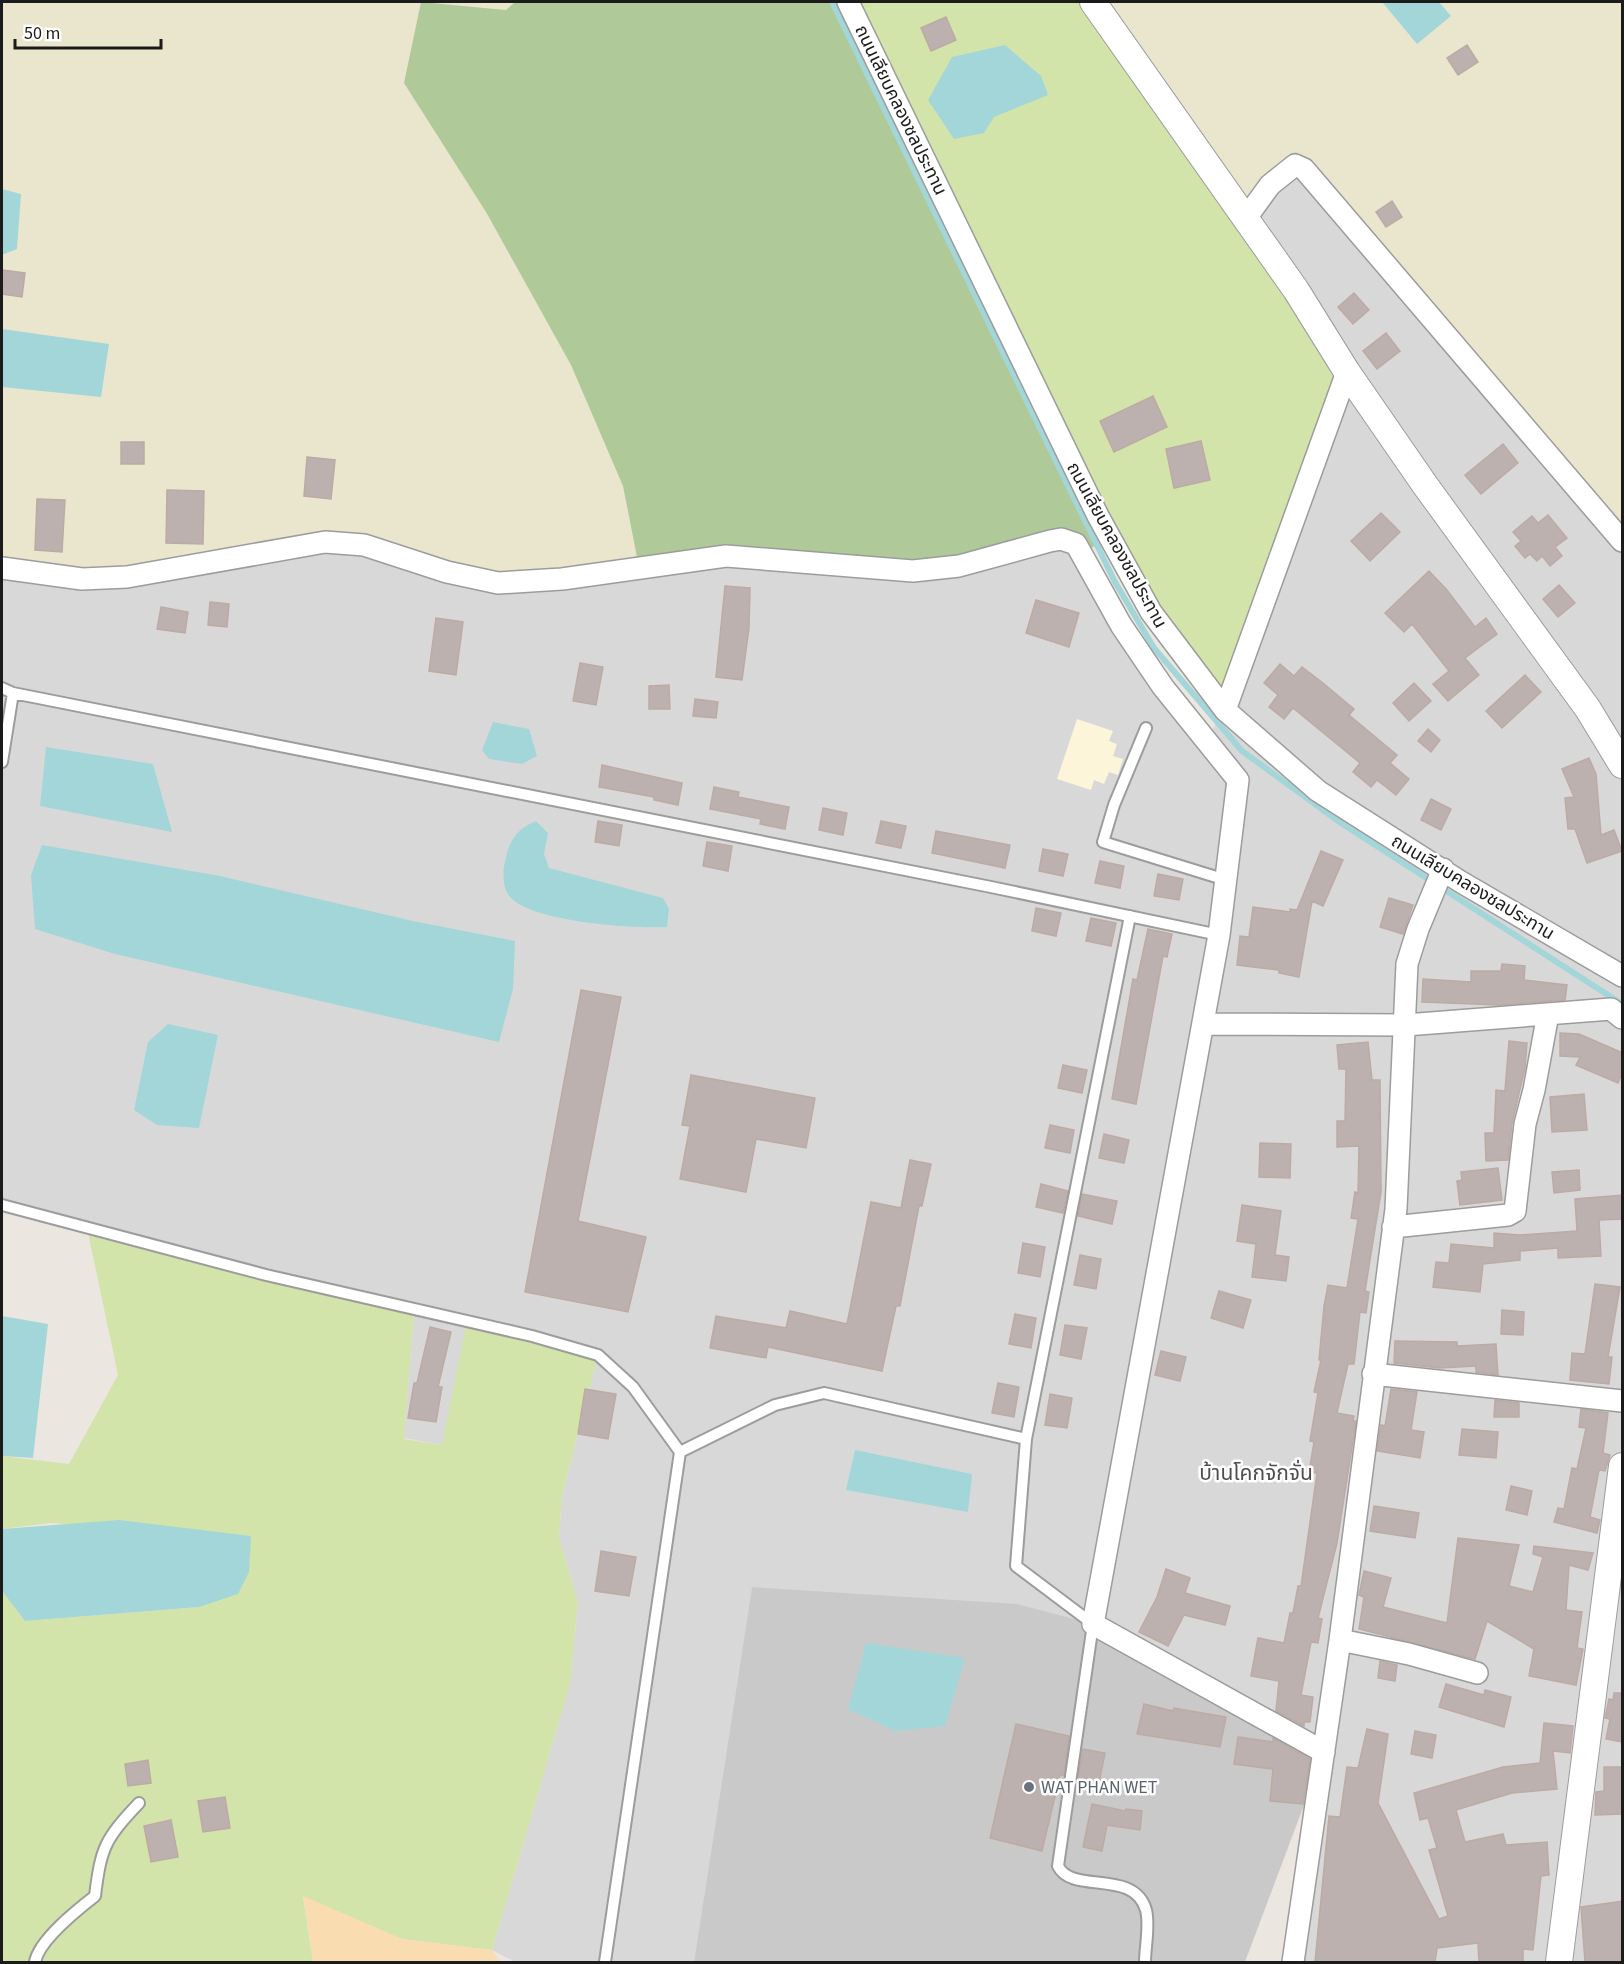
<svg xmlns="http://www.w3.org/2000/svg" width="1624" height="1964" viewBox="0 0 1624 1964" font-family="'Source Sans 3','Noto Sans Thai',sans-serif">
	<style>
		.residential { fill: #d9d8d8 }
		.education { fill: #fdf5d9 }
		.religious { fill: #c9c9c9 }
		.farmland { fill: #eae6cd }
		.grass { fill: #d2e4a9; fill-rule: evenodd }
		.forest { fill: #b0c998 }
		.sand { fill: #fadcb1 }
		.water { fill: #a3d6d8 }
		.lines { fill: none; stroke-linecap: round; stroke-linejoin: round }
		.stream { stroke: #a3d6d8; stroke-width: 6 }
		.building { fill: #bcb1ae; stroke: #bdaaa4; stroke-width: 1.5 }
		.service-casing { stroke: #9c9c9c; stroke-width: 14 }
		.minor-casing { stroke: #9c9c9c; stroke-width: 24 }
		.tertiary-casing { stroke: #9c9c9c; stroke-width: 28 }
		.service { stroke: #fff; stroke-width: 10 }
		.minor { stroke: #fff; stroke-width: 21 }
		.tertiary { stroke: #fff; stroke-width: 26 }
		.worship-dot { fill: #6b7280; stroke: #fff; stroke-width: 2 }
		.labels { text-anchor: middle; stroke-width: 5; stroke-linejoin: round; paint-order: stroke }
		.street-label { font-size: 18px; fill: #1b1b1b; stroke: #fff }
		.worship-label { font-size: 18px; fill: #5b616d; stroke: #fff; text-anchor: start }
		.quarter-label { font-size: 21px; fill: #4e4e4e; stroke: #fff }
	</style>
	<rect width="100%" height="100%" fill="#ece6e1"/>
	<!-- residential -->
	<path class="residential" d="M1295,165l327,376v1421h-320l22,-210 -572,-165 -58,375h-179l-23,-12 78,-266 8,-82 -19,-64 3,-42 36,-141 -156,90 -38,-7 10,-129 -412,-104v-637l299,-23 760,-6 145,201 19,-30 21,-492z"/>
	<!-- education -->
	<path class="education" d="M1077,719l36,12 -4,10 8,3 -4,12 10,3 -5,16 -9,-3 -5,12 -10,-4 -3,10 -34,-11z"/>
	<!-- religious -->
	<path class="religious" d="M752,1587l265,17 76,20 231,128 -79,210h-551z"/>
	<!-- farmland -->
	<path class="farmland" d="M2,2h419l-17,81 82,129 85,153 52,121 16,81 -120,16 -155,-38 -188,25 -174,-2z
		M430,2h86l-10,8z
		M1093,2h529v539l-318,-372 -58,49z"/>
	<!-- grass -->
	<path class="grass" d="M848,2h245l254,370 -122,338 -49,-61z
		M87,1228l327,81 -10,130 38,6 25,-124 131,34 -36,141 -3,42 19,64 -8,82 -78,266 -90,-11 -99,-42 10,65h-311v-371l23,30 174,-14 50,-35 1,-36 -200,-13 -48,6v-73l67,8 49,-89zM147,1760l4,23 -23,3 -3,-22z"/>
	<!-- forest -->
	<path class="forest" d="M421,2l85,8 9,-8h333l250,514 -1,29 -14,7 -7,-8 -117,22 -170,-4 -150,5 -16,-81 -52,-121 -85,-153 -82,-129z"/>
	<!-- sand -->
	<path class="sand" d="M303,1896l99,43 90,11 8,12h-187z"/>
	<!-- water -->
	<path class="water" d="M1385,2h54l12,14 -34,28 -34,-41z
		M1005,45l36,31 7,19 -54,22 -10,16 -30,6 -26,-39 24,-43z
		M2,189l19,5 -4,55 -15,6z
		M2,329l107,15 -8,53 -99,-10z
		M493,722l36,7 8,27 -15,8 -33,-5 -7,-9z
		M46,747l107,17 19,68 -132,-26z
		M536,821l12,12 -4,21 5,14 114,30 6,11 -2,18c-33,2 -135,-5 -157,-30 -7,-9 -8,-24 -5,-35 4,-21 11,-33 31,-41z
		M42,845l178,31 193,45 102,20 -2,48 -14,53 -384,-88 -80,-25 -4,-54z
		M168,1024l50,11 -19,93 -42,-3 -23,-15 14,-68z
		M2,1316l46,8 -15,134 -31,-2z
		M855,1450l117,24 -4,38 -122,-22z
		M119,1520l132,16 -2,36 -11,22 -39,13 -174,14 -23,-30v-62z
		M866,1643l99,15 -20,68 -50,5 -47,-22z"/>
	<g class="lines">
		<!-- stream -->
		<path class="stream" d="M832,2l283,580 39,66 88,103 99,72 281,181"/>
	</g>
	<!-- building -->
	<path class="building" d="M946,17l10,23 -25,11 -10,-23z
		M1467,45l11,17 -20,13 -11,-17z
		M1392,201l10,16 -16,10 -10,-15z
		M2,270l23,3 -3,24 -20,-3z
		M1354,293l15,17 -16,14 -15,-17z
		M1386,333l14,18 -23,18 -14,-18z
		M1153,396l14,31 -53,25 -14,-31z
		M1201,441l9,39 -36,8 -8,-39z
		M121,442h23v22h-23z
		M1503,444l15,19 -37,31 -16,-19z
		M307,457l28,3 -4,39 -27,-3z
		M167,490l37,1 -1,53 -37,-1z
		M37,499l28,1 -3,52 -27,-2z
		M1381,513l19,19 -30,29 -19,-20z
		M1548,515l19,23 -12,9 7,9 -12,10 -8,-10 -5,5 -7,-7 -5,4 -10,-12 6,-5 -8,-9 19,-16 6,7z
		M1429,571l18,19 28,37 11,-9 11,16 -32,24 14,17 -31,26 -15,-17 16,-13 -37,-47 -8,8 -19,-19z
		M1559,585l16,18 -17,14 -15,-18z
		M725,586l25,2 -1,40 -7,52 -26,-3z
		M1036,600l43,13 -10,34 -43,-14z
		M210,602l19,2 -2,23 -19,-2z
		M161,607l27,5 -3,21 -28,-4z
		M436,618l27,4 -7,53 -27,-4z
		M580,663l23,4 -7,38 -23,-4z
		M1280,664l14,12 8,-9 21,16 31,26 -5,6 48,40 -7,8 19,16 -13,16 -19,-15 -6,7 -18,-15 7,-9 -67,-55 -9,11 -15,-12 9,-12 -14,-12z
		M1525,675l16,17 -39,36 -16,-17z
		M1414,683l17,18 -22,20 -16,-18z
		M669,685l1,24h-21v-23z
		M695,699l23,3 -2,16 -23,-2z
		M1428,729l12,11 -9,12 -13,-11z
		M1589,758l7,16 5,61 13,-5 8,21 -35,12 -12,-34h-7l-3,-31 9,-1 -12,-28z
		M602,765l80,18 -4,22 -24,-5v-3l-55,-10z
		M714,787l25,5 -1,5 51,10 -4,22 -25,-5 1,-5 -51,-10z
		M1431,799l20,10 -10,21 -20,-10z
		M823,808l24,5 -4,22 -24,-5z
		M598,821l24,4 -3,21 -24,-4z
		M881,821l25,5 -5,22 -25,-5z
		M936,831l74,14 -5,23 -73,-15z
		M707,842l25,4 -4,25 -25,-5z
		M1043,849l25,5 -5,22 -24,-5z
		M1321,851l22,9 -20,46 -11,-5 -13,76 -20,-4v-3l-42,-5 3,-29 9,1 4,-30 37,5v-3l7,1z
		M1100,861l24,5 -4,22 -25,-5z
		M1158,874l25,5 -4,21 -25,-4z
		M1389,898l24,7 -10,29 -23,-7z
		M1036,908l25,5 -5,23 -24,-5z
		M1091,918l25,5 -5,23 -25,-5z
		M1148,929l24,5 -5,23 -4,-1 -27,148 -24,-5 21,-120 4,1z
		M1502,964l23,2 -1,14 43,5 -2,15 -66,5 -77,-3 1,-23 48,3v-11h30z
		M581,990l40,7 -43,224 68,16 -18,75 -103,-20z
		M1560,1033l19,1 44,19v18l-5,12 -42,-18 4,-8 -20,-1z
		M1509,1041l18,2 -2,25 -13,55 -4,37 -22,1 -1,-28h9l2,-43 9,1z
		M1368,1042l4,38h8l1,112 -16,99 4,1 -3,21 -6,-1 -6,52h-6l-11,49 17,3 -1,5h3l-19,122 -19,75 4,1 -4,24 -7,-1 -10,53 12,2 -3,25h-6v4l-28,-15 3,-30 -28,-5 7,-38 26,5 6,-30h3l5,-27h3l16,-113 -8,-1 5,-30 -4,-1 8,-48 -4,-1 7,-32h-2l5,-54 4,-21 19,3 11,-69 -7,-1 4,-26 3,1 1,-47 -22,1v-26h8l1,-52h-7l-2,-24z
		M1063,1065l24,5 -5,23 -24,-5z
		M691,1075l124,23 -9,50 -50,-9 -10,53 -66,-13 10,-53 -8,-1z
		M1584,1094l3,36 -35,2 -2,-35z
		M1050,1125l24,5 -4,23 -25,-5z
		M1104,1134l25,6 -5,23 -25,-5z
		M1260,1143l31,1 -1,34 -31,-1z
		M910,1160l21,4 -9,42h-3l-19,100h-4l-14,65 -114,-24 -2,11 -56,-10 6,-32 70,12 4,-17 57,13 24,-122 30,6z
		M1498,1168l4,32 -42,5 -3,-24 5,-1 -1,-8z
		M1579,1170l1,20 -26,3 -2,-21z
		M1041,1184l27,7 -5,22 -27,-6z
		M1082,1194l35,7 -5,23 -34,-8z
		M1623,1195v24l-24,1 2,36 -43,2v-10l-38,3v9l-37,4 -3,28 -47,-5 3,-25 13,1 2,-19 43,4v-15l26,2 57,-4 -2,-32z
		M1242,1205l39,6 -6,44 14,2 -3,24 -34,-4 4,-33 -19,-3z
		M1023,1243l22,4 -5,30 -22,-4z
		M1080,1255l21,4 -5,30 -22,-4z
		M1595,1284l25,3 -12,70h4l-3,27 -39,-4 2,-27 13,1z
		M1219,1291l32,9 -8,28 -32,-10z
		M1502,1310l22,2 -1,23 -22,-1z
		M1015,1314l21,4 -5,30 -22,-4z
		M1065,1325l22,3 -6,31 -21,-4z
		M430,1327l21,5 -13,55h4l-6,35 -28,-4 6,-35h3z
		M1395,1341l62,1v4l39,-2 2,31 -22,-3v-6l-36,2 -46,-5z
		M1161,1351l25,6 -6,24 -25,-6z
		M998,1383l21,4 -5,30 -22,-4z
		M585,1389l31,5 -8,45 -30,-5z
		M1391,1389l26,3 -6,38 13,2 -4,26 -43,-7 4,-26 4,1z
		M1050,1394l22,4 -5,30 -22,-3z
		M1495,1400l24,3v14h-25z
		M1581,1409l27,4 -5,40 7,2 -5,16 -6,-1 -9,47 10,3 -3,13 -43,-11 4,-14 6,1 8,-41 5,1 9,-41 -7,-1z
		M1462,1429l36,3 -2,26 -37,-3z
		M1511,1486l21,5 -5,24 -21,-5z
		M1374,1506l45,7 -4,25 -45,-7z
		M1458,1538l61,7 -10,41 24,6 10,-35 -10,-3 1,-8 59,7 -5,17 -19,-5 -3,45 16,2 -5,36 6,1 -7,36 -47,-9 5,-27 -47,-28 -12,38 -116,-30 5,-32 -5,-2 5,-24 27,7 -8,29 64,16z
		M601,1551l35,6 -7,39 -34,-5z
		M1166,1569l24,9 -5,15 45,13 -5,19 -41,-10 -16,31 -29,-14 18,-35z
		M1380,1661l17,4 -2,16 -17,-3z
		M1446,1684l38,11 1,-5 26,7 -7,30 -65,-20z
		M1614,1693h9v49l-17,-3 4,-20 -5,-1 4,-19 4,1z
		M1144,1704l29,7 1,-3 52,9 -6,30 -83,-13z
		M1544,1723l29,3 -3,27 -17,-2 4,38 -45,4 -56,17 9,32 38,-8 3,11 41,-3 2,33 -8,1 -8,74 -10,-1v13h-44l-1,-19 -41,5 -2,14h-120l14,-146 11,1 7,-50 11,1 9,-39 21,5 -10,69 61,116 9,-3 -19,-66 8,-2 -9,-30 -8,2 -6,-27 89,-26 37,-4z
		M1016,1724l53,12 -5,39h-4l-18,76 -52,-13z
		M1415,1731l21,4 -4,23 -21,-4z
		M1238,1737l35,5v-4l37,21 -7,45 -33,-3 3,-32 -39,-5z
		M1083,1749l22,4 -6,30 -21,-5z
		M148,1760l3,23 -23,3 -3,-22z
		M1604,1767h19v47l-28,1 1,-23 8,-1z
		M225,1797l5,31 -27,4 -5,-31z
		M1092,1804l33,7 1,-2 16,2 -2,19 -33,-5 -5,26 -19,-4z
		M171,1820l7,37 -27,5 -7,-36z
		M1623,1901v61h-38l-4,-55z"/>
	<g class="lines">
		<defs>
			<path id="service" d="M2,688l11,5 978,194 228,48
				M1146,728l-32,77 -11,37 123,38
				M2,762l11,-69
				M1130,916l-104,523 -10,127 77,58 -35,242c14,29 76,2 88,44 4,15 -1,37 -1,52
				M2,1205l264,70 266,61 66,19 35,32 47,65 95,-47 49,-12 202,46
				M35,1962c4,-22 42,-52 60,-66 6,-49 10,-57 44,-93
				M605,1962l75,-510"/>
			<path id="minor" d="M848,2l250,514 53,96 74,98 93,81 143,91 161,94
				M1246,218l24,-33 25,-20 9,4 318,372
				M2,568l80,11 45,-2 198,-35 39,3 83,27 51,11 64,-4 164,-23 187,15 46,-5 91,-25 11,-2 15,5 45,81 42,62 75,93 -19,155 -126,689 231,128
				M1225,710l122,-338
				M1204,1024l202,1 205,-16 11,9
				M1393,1227l115,-12 7,-4 10,-87 9,-34 14,-76
				M1373,1374l249,27
				M1340,1640l69,14 68,19
				M1293,1962l47,-322 56,-431 11,-245 11,-35 25,-60"/>
			<path id="tertiary" d="M1093,2l203,288 51,82 78,113 163,224 34,56
				M1559,1962l63,-496"/>
		</defs>
		<!-- service casing -->
		<use href="#service" class="service-casing"/>
		<!-- minor casing -->
		<use href="#minor" class="minor-casing"/>
		<!-- tertiary casing -->
		<use href="#tertiary" class="tertiary-casing"/>
		<!-- service -->
		<use href="#service" class="service"/>
		<!-- minor -->
		<use href="#minor" class="minor"/>
		<!-- tertiary -->
		<use href="#tertiary" class="tertiary"/>
	</g>
	<!-- markers -->
	<circle class="worship-dot" cx="1029" cy="1787" r="6"/>
	<g class="labels">
		<!-- street labels -->
		<g class="street-label">
			<text transform="translate(901 110) rotate(64)" y="6">ถนนเลียบคลองชลประทาน</text>
			<text transform="translate(1117 545) rotate(61)" y="6">ถนนเลียบคลองชลประทาน</text>
			<text transform="translate(1473 887) rotate(31)" y="6">ถนนเลียบคลองชลประทาน</text>
		</g>
		<!-- worship labels -->
		<g class="worship-label">
			<text x="1041" y="1793">WAT PHAN WET</text>
		</g>
		<!-- quarter labels -->
		<g class="quarter-label">
			<text x="1256" y="1480">บ้านโคกจักจั่น</text>
		</g>
	</g>
	<!-- border -->
	<rect width="1624" height="1964" fill="none" stroke="#1b1b1b" stroke-width="6"/>
	<!-- scale -->
	<path d="M15 39v9h146v-9" fill="none" stroke="#1b1b1b" stroke-width="3"/>
	<text x="24" y="39" font-size="18" fill="#1b1b1b" stroke="#ffffff" stroke-width="4.5" paint-order="stroke">50 m</text>
</svg>
